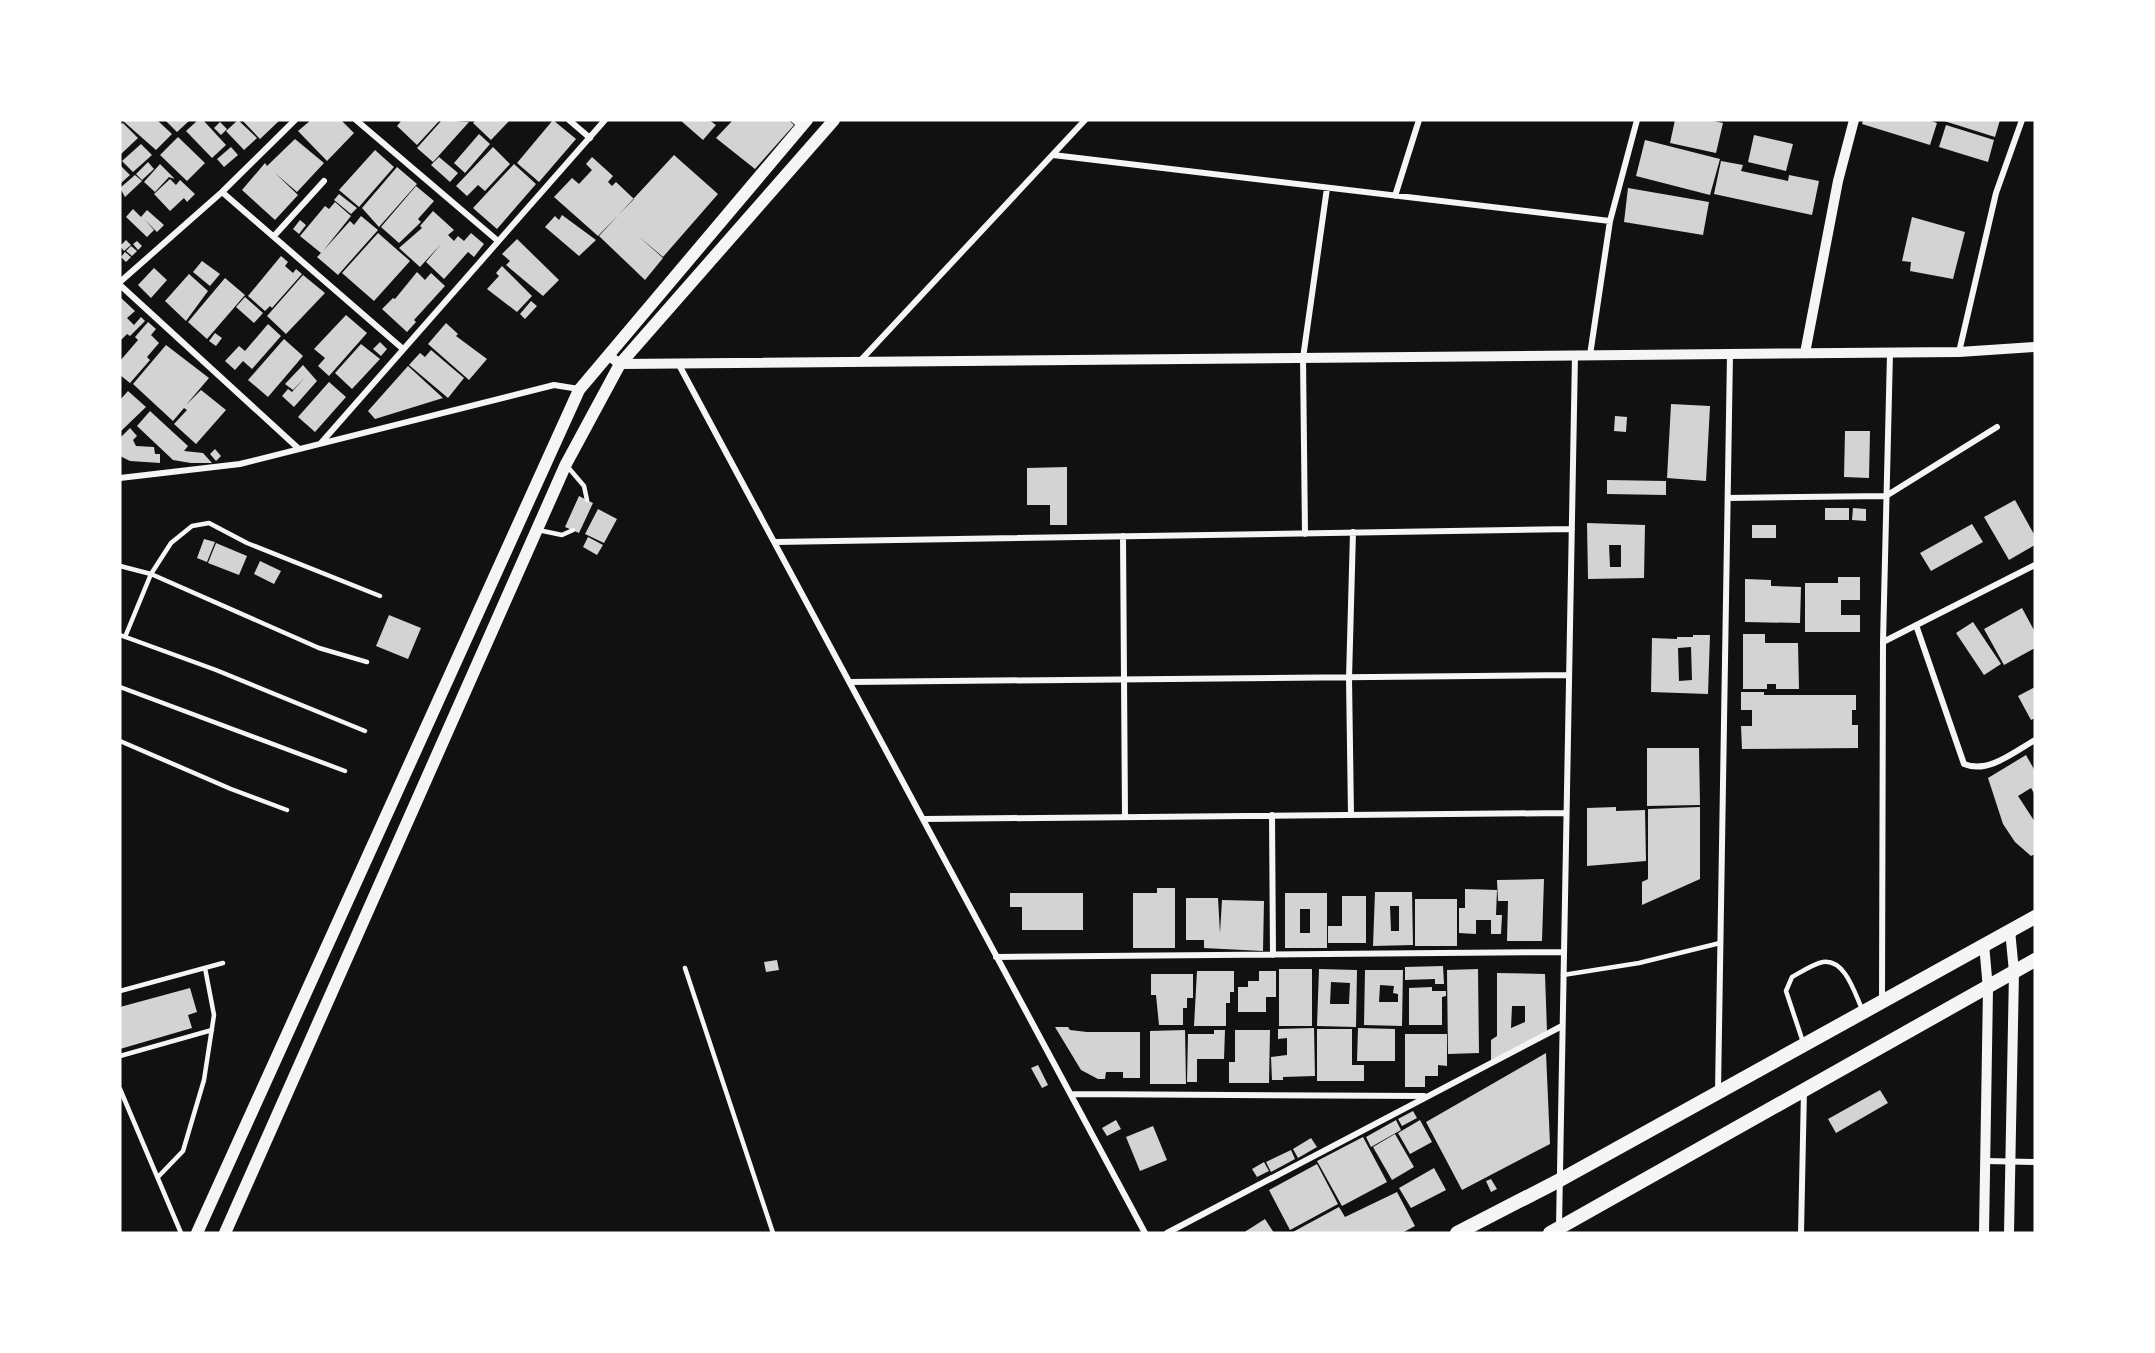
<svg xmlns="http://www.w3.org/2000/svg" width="2155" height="1353" viewBox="0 0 2155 1353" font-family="'DejaVu Sans',sans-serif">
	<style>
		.building { fill: #d3d3d3; fill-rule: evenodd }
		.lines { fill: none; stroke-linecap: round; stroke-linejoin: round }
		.service { stroke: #f5f5f5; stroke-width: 4.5 }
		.minor { stroke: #f5f5f5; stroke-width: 6 }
		.tertiary { stroke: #f5f5f5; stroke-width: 10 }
		.secondary { stroke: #f5f5f5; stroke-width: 12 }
		.trunk { stroke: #f5f5f5; stroke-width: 14 }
	</style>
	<rect width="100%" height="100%" fill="#111"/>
	<!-- building -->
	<path class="building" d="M122,120h35l15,14 -16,16z
		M165,120h25l-13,12z
		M198,120h5l23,25 -14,13 -26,-27z
		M238,120l19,18 -13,12 -18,-19z
		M242,120h38l-20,19z
		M311,120h30l13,13 -27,28 -29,-30z
		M402,120h38l-23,25 -20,-19z
		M442,120l27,2 -36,40 -16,-14z
		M476,120h34l-19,20 -18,-17z
		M553,120l23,19 -37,43 -22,-19z
		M680,120h29l7,5 -13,15z
		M733,120h56l5,5 -39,44 -39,-31z
		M1675,120h34l14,3 -7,30 -46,-10z
		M1863,120h66l8,3 -7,22 -68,-21z
		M1941,120h59l-5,17z
		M220,122l7,7 -6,6 -7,-7z
		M123,123l15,15 -18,17v-30z
		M1946,125l48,15 -6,22 -49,-15z
		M479,134l11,10 -25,29 -11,-10z
		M1754,135l39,9 -7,27 -38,-9z
		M178,137l27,26 -18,18 -27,-26z
		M295,139l29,24 -27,29 -22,-19 23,22 -23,25 -33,-30 23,-27 2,3z
		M1645,140l75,19 -10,36 -74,-19z
		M141,144l11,11 -19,17 -11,-11z
		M231,147l7,8 -14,12 -7,-8z
		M493,147l17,17 -25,27 -7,-6 -11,11 -11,-10z
		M375,150l19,17 -35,40 -20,-17z
		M674,155l44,39 -55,63 -26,-22 26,23 -18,22 -46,-44z
		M439,157l19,16 -8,9 -19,-17z
		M592,157l21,19 -5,6 4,4 4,-4 18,17 -36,37 -44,-39 18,-19 7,6 13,-14 -6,-6z
		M1721,161l22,4 -2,6 47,10 1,-6 30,6 -7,34 -98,-21z
		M148,162l6,7 -12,11 -6,-6z
		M160,164l15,15 -6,-2 -14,15 -11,-10z
		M514,164l22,20 -39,45 -24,-21z
		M120,165l10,10 -10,9z
		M397,167l20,17 -38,43 -17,-19z
		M135,175l7,6 -17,16 -5,-9z
		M170,179l6,6 4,-5 15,14 -8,8 -3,-4 -14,13 -16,-17z
		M416,186l18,15 -16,18 3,3 -22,21 -18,-16z
		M1628,188l81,14 -6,33 -79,-13z
		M339,194l18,14 -6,6 -17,-14z
		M335,202l16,14 -28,35 27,-30 4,4 7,-9 17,14 -40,45 -21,-18 4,-4 -21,-17 25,-30 4,3z
		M133,209l8,8 6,-7 17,15 -7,7 -13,-13 10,11 -7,7 -21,-20z
		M433,211l21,19 -6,5 6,6 4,-5 6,5 7,-8 13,11 -10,13 -6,-5 -24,27 -18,-17 15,-18 -21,23 -21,-19 23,-20 -2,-2z
		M562,215l34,25 -17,16 -34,-29 10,-11 4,4z
		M1912,217l53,15 -12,47 -43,-8 1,-9 -9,-1z
		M300,220l6,5 -7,9 -6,-5z
		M378,233l32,28 -36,40 -32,-28z
		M517,239l42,41 -16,16 -37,-31 4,-4 -8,-7z
		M126,240l5,5 -7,6 -4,-5z
		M137,241l5,5 -4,4 -5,-6z
		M131,246l6,5 -5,5 -6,-5z
		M125,252l6,5 -5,5 -5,-5z
		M281,256l7,6 -3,4 8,7 3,-4 6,5 -30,34 -2,-2 -5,5 -17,-15z
		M202,261l18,13 -10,12 -17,-14z
		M502,266l30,30 -15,16 -30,-23 12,-13 -3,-3z
		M154,268l13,12 -16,18 -13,-13z
		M417,272l8,8 6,-7 14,13 -31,34 2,2 -9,10 -25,-23 11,-11 2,1z
		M189,274l19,17 -22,30 -21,-20z
		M303,275l22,18 -39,41 -19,-18z
		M225,278l20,17 -38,44 -19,-17z
		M120,297l15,14 -8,7 7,7 7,-8 4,4 -15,15 -3,-2 -7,7z
		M245,297l18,16 -9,10 -18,-16z
		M531,301l6,5 -12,13 -5,-5z
		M346,315l21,18 -38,43 -11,-10 7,-8 -11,-9z
		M148,322l8,7 -5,6 8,8 -12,14 3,3 -20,23 -10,-8v-14l18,-21 -3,-3z
		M446,323l12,11 -2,2 31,23 -18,21 -41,-36z
		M268,324l13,12 -29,33 -9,-8 -8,9 -10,-9 14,-15 6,5z
		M215,333l7,5 -6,8 -7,-5z
		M284,339l19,17 -35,41 -20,-17z
		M380,342l7,7 -6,7 -8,-7z
		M361,344l19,15 -28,30 -17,-16z
		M166,345l43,33 -23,27 15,-15 25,20 -30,34 -22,-20 13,-14 -3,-2 -11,13 -40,-37z
		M431,350l33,28 -16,20 -39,-33 11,-12 5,4z
		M303,365l14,16 -23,26 -12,-11 6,-7 4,3 14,-16 -13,14 -8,-6z
		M408,366l35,32 -68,21 -7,-8z
		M329,382l17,15 -31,35 -17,-15z
		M128,391l18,16 -26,25v-32z
		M1671,404l39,2 -4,75 -39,-3z
		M150,411l38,35 -4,5 19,2 9,10h-21l-18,-3 -36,-34z
		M1615,416l12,1 -1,15 -12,-1z
		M130,428l7,8 -4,4 3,6 18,1 1,7h5v9l-30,-2 -10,-5v-18z
		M1845,431h25l-1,47 -25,-1z
		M215,449l6,7 -5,5 -6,-7z
		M1067,467v58h-17v-20h-23v-37z
		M1607,480l59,1v14l-59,-1z
		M579,496l14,7 -14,30 -14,-6z
		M2015,500l20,36v9l-26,15 -25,-43z
		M1825,508h24v12h-24z
		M1853,508l13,1v12l-14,-1z
		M598,509l19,10 -13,24 -19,-9z
		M1587,523l58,2 -1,53 -56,1zM1609,545h12v22h-11z
		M1972,524l11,18 -52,29 -11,-18z
		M1752,525h24v13h-24z
		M588,537l15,8 -6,10 -14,-8z
		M204,539l11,3 -8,20 -10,-4z
		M216,543l31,13 -8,19 -31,-12z
		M260,561l21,10 -7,13 -20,-10z
		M1838,577h22v23h-19v15h19v17h-55v-49h33z
		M1745,579l26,1v6l30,1 -1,36 -55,-1z
		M2022,608l13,24v16l-31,17 -20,-36z
		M389,615l32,13 -13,31 -32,-13z
		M1973,622l28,42 -17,11 -28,-42z
		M1743,634h22v9h33l1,46h-23v-5h-9v5h-24z
		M1693,635h17l-2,59 -57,-2 1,-54 25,1v-2h16zM1691,647l1,33 -13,1 -1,-33z
		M2035,687v31l-4,2 -13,-24z
		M1741,692h23v3h92v15h-4v15h6v23l-116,1 -1,-23h11v-16h-11z
		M1647,748h52l1,57 -53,1z
		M2026,755l9,16v24l-4,-7 -13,8 17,26v32l-4,2 -16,-14 -12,-18 -15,-46z
		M1616,807v4l29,-1 1,51 -59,5v-58z
		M1700,807v72l-58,26v-23l6,-3v-70z
		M1544,879l-2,62h-35l1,-40h-10l-1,-21z
		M1157,888h18v60h-42v-55h24z
		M1465,889l32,1 -1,25h6l-1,19h-10v-14h-15v14l-17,-1v-25h6z
		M1375,892h37l1,53 -40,1zM1390,906h9v25h-8z
		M1010,893h73v37h-61v-23h-12z
		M1285,893h42v55h-42zM1300,909h10v24h-10z
		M1342,896h24v47h-38v-17h14z
		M1186,898h32l2,35 2,-33 42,1 -1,50 -59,-3v-8h-18z
		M1415,899h42v47h-42z
		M777,960l2,10 -13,2 -2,-10z
		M1443,966l1,18h-9v-5l-30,1v-13z
		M1279,969h33v57h-33z
		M1319,969l38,1 -1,57 -39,-1zM1331,982l19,1 -1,21h-19z
		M1478,969l1,84 -31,1 -1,-84z
		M1365,970h38l-1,56 -38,-1zM1380,985l14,1 -1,7 5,1v8h-19z
		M1197,971h37v21h-4v11h-4v23h-32z
		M1259,971h17v26h-10v15h-28v-25h10v-6h11z
		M1497,973l48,1 2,57 -56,31v-22l6,-4zM1512,1006h13v16l-14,6z
		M1151,974h42v24h-6v10h-4v17h-24l-3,-30h-5z
		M1432,987v4h14v5l-4,1v28h-33v-37z
		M190,988l7,24 -9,3 4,13 -72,21v-42z
		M1055,1027h13l2,3 17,2h53v46h-17v-6h-17l-1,7h-7l-17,-9z
		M1314,1028l1,48 -32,1v3h-11l-1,-23 16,-2v-17l-9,1v-10z
		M1358,1028l37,1v32h-38z
		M1317,1029h35v36h12v16h-47z
		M1185,1030l1,54h-36v-53z
		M1214,1030h11l-1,29h-27v23h-10l1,-48h26z
		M1235,1030h35l-1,53h-40v-21h6z
		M1405,1034h42v32l-9,-1v11h-13v11h-20z
		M1546,1053l4,91 -88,46 -36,-68z
		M1038,1065l10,20 -6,3 -11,-20z
		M1880,1090l8,13 -52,30 -8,-14z
		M1413,1111l4,7 -15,8 -4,-7z
		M1116,1120l5,9 -14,7 -5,-8z
		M1396,1120l5,10 -30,17 -5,-10z
		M1420,1120l12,22 -22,12 -12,-21z
		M1153,1126l14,34 -27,11 -14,-34z
		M1395,1134l19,33 -22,13 -19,-33z
		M1363,1137l24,45 -45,24 -25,-45z
		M1311,1138l6,9 -19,11 -5,-9z
		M1291,1150l4,9 -24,13 -5,-10z
		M1264,1162l5,9 -12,6 -5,-8z
		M1317,1164l21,40 -48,26 -21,-40z
		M1434,1168l12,22 -35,18 -12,-20z
		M1491,1179l6,10 -6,3 -5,-11z
		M1397,1192l18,34 -13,7h-111l48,-26 6,10z
		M1265,1219l9,14h-31z"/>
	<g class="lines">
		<!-- service -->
		<path class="service" d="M567,466l17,20 3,14
			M538,530l24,5 11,-5
			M120,566l31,8 168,74 48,14
			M120,635l96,35 149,61
			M125,637l26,-63 20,-31 21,-17 17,-3 38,20 133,53
			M120,687l225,84
			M120,741l111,48 56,21
			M685,968l88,265
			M1563,975l76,-12 81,-20
			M120,991l103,-28
			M1803,1042l-17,-51 6,-14c9,-5 21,-13 31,-15 23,-3 32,33 40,49
			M120,1056l92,-26
			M120,1089l61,144
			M158,1177l25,-26 21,-71 10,-65 -9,-47"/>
		<!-- minor -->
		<path class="minor" d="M356,120l142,121
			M569,120l21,18
			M794,120l7,6
			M1053,155l557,66
			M222,192l181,157
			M1395,196l24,-76
			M274,236l50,-55
			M120,282l102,-90 73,-72
			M120,285l179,164
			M1959,352l37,-159 26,-73
			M1590,355l20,-134 27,-101
			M860,361l225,-241
			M678,363l467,870
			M321,443l284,-323
			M120,478l120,-14 314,-79 25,4
			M1728,498l158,-2 111,-69
			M1305,534l-2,-176 24,-170
			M1123,536l2,281
			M775,542l797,-13
			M1916,625l48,139c24,10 50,-12 71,-24
			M1883,642l152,-77
			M850,682l719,-7
			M1272,815l1,140
			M1351,815l-2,-137 4,-146
			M924,819l642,-6
			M996,957l568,-5
			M1882,1000l1,-358 7,-289
			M1718,1091l12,-737
			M1071,1094l353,2
			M1985,1161l50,1
			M1559,1226l16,-871
			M1167,1233l395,-207
			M1801,1233l3,-143"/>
		<!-- tertiary -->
		<path class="tertiary" d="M1805,353l33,-172 16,-61
			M608,355l12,9 1339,-12 76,-5
			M1984,1233l4,-244 -4,-45
			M2009,1233l5,-261 -4,-42"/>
		<!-- secondary -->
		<path class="secondary" d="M197,1233l382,-843 228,-270
			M225,1233l341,-769 54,-100 214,-244"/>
		<!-- trunk -->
		<path class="trunk" d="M1457,1233l103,-53 475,-263
			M1550,1233l485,-273"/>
	</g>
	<!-- border -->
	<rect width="2155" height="1353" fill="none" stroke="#ffffff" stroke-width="243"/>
</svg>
